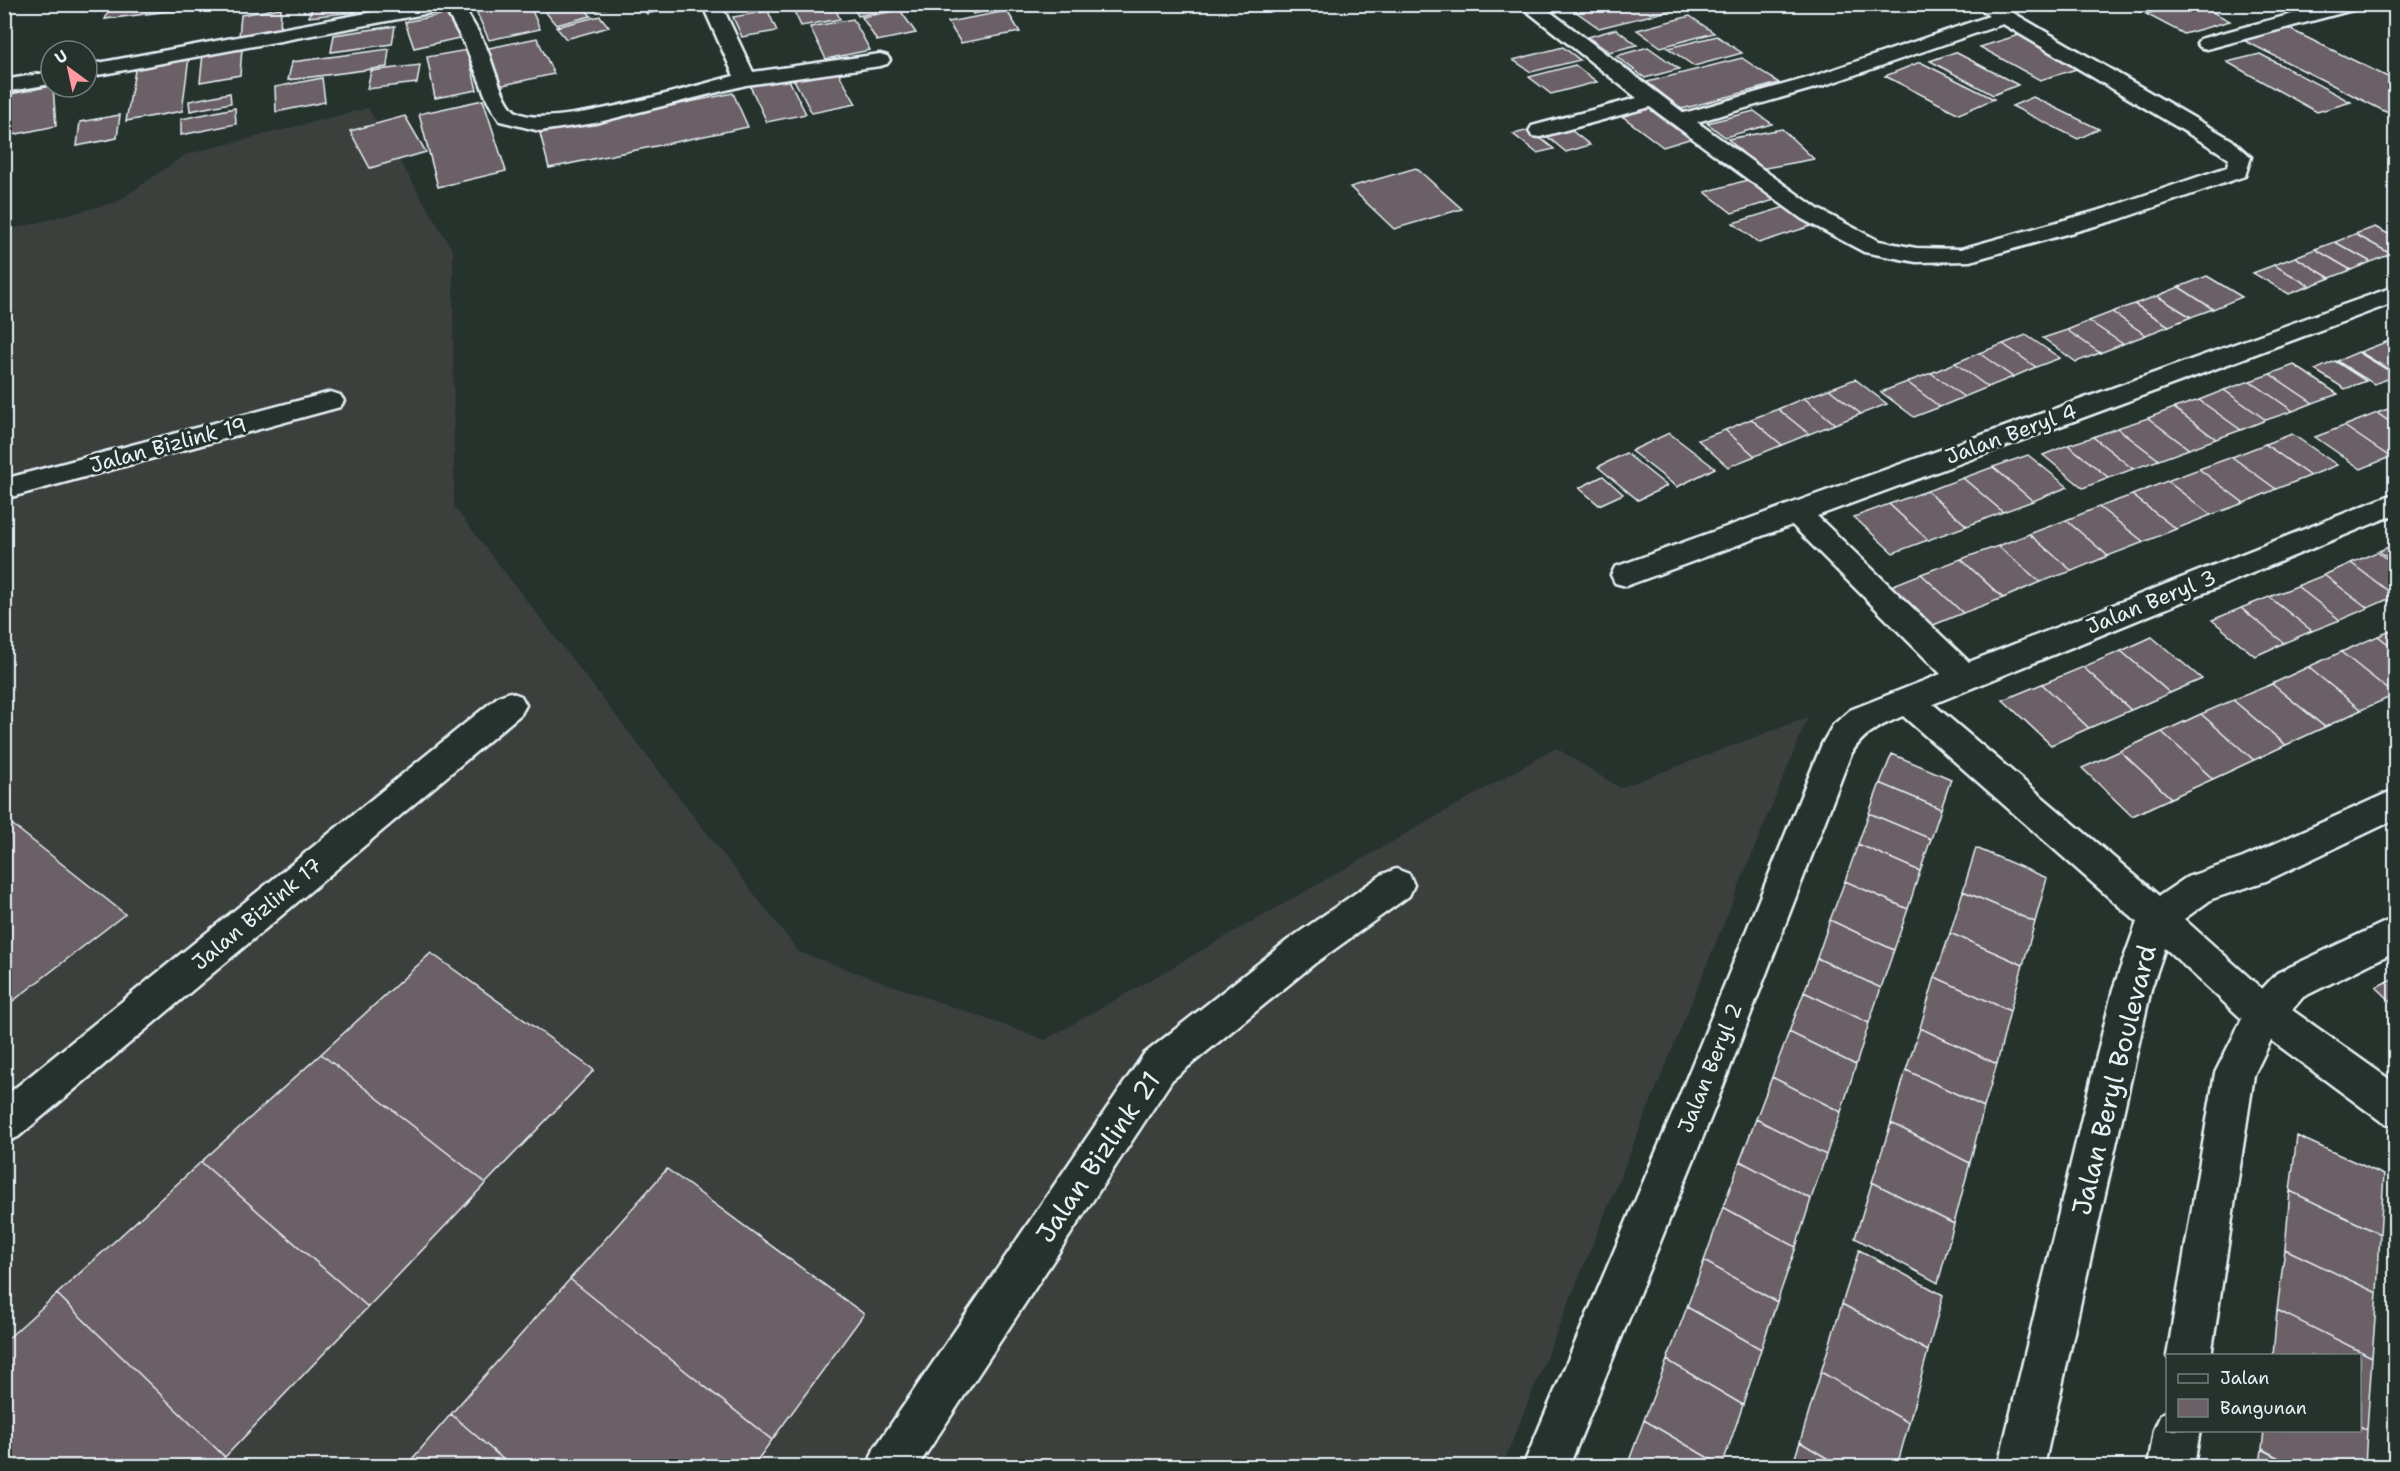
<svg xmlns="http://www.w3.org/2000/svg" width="2400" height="1471" viewBox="0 0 2400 1471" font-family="'Shantell Sans',sans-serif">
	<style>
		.built { fill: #3a403e }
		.building { fill: #6a6066; stroke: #e8f1f8; stroke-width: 1.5 }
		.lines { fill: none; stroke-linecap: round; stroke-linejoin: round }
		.street-casing { stroke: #e8f1f8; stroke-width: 5 }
		.street { fill: #26332d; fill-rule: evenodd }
		.labels { text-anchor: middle; stroke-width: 6; stroke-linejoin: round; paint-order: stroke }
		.street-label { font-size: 21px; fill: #e8f1f8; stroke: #26332d }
		.near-street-label { font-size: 26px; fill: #e8f1f8; stroke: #26332d }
	</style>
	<rect width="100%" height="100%" fill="#26332d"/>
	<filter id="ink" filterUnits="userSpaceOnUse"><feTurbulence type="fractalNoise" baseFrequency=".0167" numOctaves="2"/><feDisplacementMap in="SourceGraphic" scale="12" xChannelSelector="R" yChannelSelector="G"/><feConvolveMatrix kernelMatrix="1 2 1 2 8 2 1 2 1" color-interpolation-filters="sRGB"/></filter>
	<g filter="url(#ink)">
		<!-- built -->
		<path class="built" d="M368,108l85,143 1,256 345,445 246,88 511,-292 64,40 188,-71 -306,749h-1497v-1235l112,-29 68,-47z"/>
		<!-- building -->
		<path class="building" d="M112,4h84l-2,4 -89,11z
			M313,4h45l-3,8 -46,5z
			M505,4h24l11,25 -51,11 -13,-29z
			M539,4h42l10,12 -35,9z
			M589,4h32l-27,7z
			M640,4h44v1l-37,9z
			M807,4h26l7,15 -39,7 -9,-19z
			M851,4h58l1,2 -52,10z
			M966,4h57l-50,10z
			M1575,4h101l5,4 -82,20 -31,-22z
			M2125,4h41l-26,8z
			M2181,4h16l33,17 -46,13 -38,-20z
			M281,8l-1,22 -41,7 2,-22z
			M900,10l16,23 -39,8 -15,-24z
			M768,11l9,20 -35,6 -9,-20z
			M1007,11l13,21 -59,11 -13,-21z
			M450,13l9,25 -45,10 -9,-26z
			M600,16l9,11 -43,12 -10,-12z
			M1690,16l24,17 -53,14 -24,-17z
			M853,19l17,31 -44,9 -16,-32z
			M395,26l-3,18 -61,8 3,-17z
			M2283,26l113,55v36l-157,-79z
			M1616,29l21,16 -28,7 -21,-15z
			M2019,35l61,33 -40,12 -60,-33z
			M1717,36l25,17 -48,13 -26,-18z
			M537,38l17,36 -55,12 -15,-37z
			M1563,47l17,13 -49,12 -18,-12z
			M1648,47l31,22 -34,9 -29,-22z
			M242,48l-2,27 -40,7 3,-28z
			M389,49l-2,18 -99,13 4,-18z
			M467,50l10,40 -42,8 -8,-41z
			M1955,52l63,33 -25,10 -63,-34z
			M2260,54l91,48 -34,10 -90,-50z
			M189,57l-7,54 -56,10 10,-56z
			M1742,58l37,25 -97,26 -35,-27z
			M1920,62l74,37 -35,15 -74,-38z
			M420,65l-3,18 -50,6 4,-18z
			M1575,65l22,17 -46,12 -22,-17z
			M835,67l21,37 -44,9 -20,-37z
			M787,76l19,38 -39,8 -18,-38z
			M322,78l3,24 -49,10 -1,-25z
			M51,86l2,1 3,39 -44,9 -1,-41z
			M230,93l1,10 -41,8 -1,-10z
			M733,93l15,34 -199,41 -9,-35z
			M2033,97l66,32 -21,10 -66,-33z
			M483,100l23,71 -68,16 -19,-73z
			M235,108l1,16 -55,11v-16z
			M1648,108l28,21 6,-2 14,10 -33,10 -41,-31z
			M1754,111l18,13 -47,13 -18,-14z
			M120,115l-3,23 -40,8 3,-24z
			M405,116l21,36 -56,16 -20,-37z
			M1567,127l23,18 -24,7 -23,-19z
			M1782,129l32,30 -54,10 -32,-30z
			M1530,130l24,19 -17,4 -24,-19z
			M1416,168l46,41 -68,20 -44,-42z
			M1754,178l27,20 -49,15 -27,-21z
			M1785,207l26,19 -52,17 -26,-20z
			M2375,227l21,11v14l-5,2 -36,-20z
			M2355,234l36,20 -20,8 -36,-20z
			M2335,242l36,20 -20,8 -36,-21z
			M2315,249l36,21 -21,8 -35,-21z
			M2295,257l35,21 -20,8 -36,-21z
			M2274,265l36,21 -21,8 -36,-21z
			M2207,276l35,21 -29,12 -34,-22z
			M2179,287l34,22 -22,8 -34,-21z
			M2157,296l34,21 -22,9 -35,-22z
			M2134,304l35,22 -23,9 -34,-23z
			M2112,312l34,23 -23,9 -34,-23z
			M2089,321l34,23 -23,9 -33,-23z
			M2067,330l33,23 -24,9 -33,-24z
			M2026,335l34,23 -24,9 -33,-23z
			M2391,340l5,2v32l-36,-22z
			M2003,344l33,23 -23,10 -34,-24z
			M2358,352l38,23v1l-22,8 -37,-23z
			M1979,353l34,24 -25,10 -33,-24z
			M2335,361l31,20 -21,8 -30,-19z
			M1955,363l33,24 -24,10 -33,-24z
			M2294,365l44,29 -25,9 -43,-29z
			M1931,373l33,24 -24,10 -33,-25z
			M2270,374l43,29 -20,8 -43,-30z
			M1855,379l32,25 -26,10 -32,-25z
			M2250,381l43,30 -27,9 -42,-30z
			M1907,382l33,25 -26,10 -33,-25z
			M1829,389l32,25 -26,10 -31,-26z
			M2224,390l42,30 -25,10 -42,-30z
			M1804,398l31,26 -26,10 -31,-25z
			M2199,400l42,30 -25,9 -42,-31z
			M2396,406v20l-19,-13z
			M2174,408l42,31 -27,10 -41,-31z
			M1778,409l31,25 -27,11 -31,-26z
			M2377,413l19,13v29l-6,2 -46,-31z
			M2148,418l41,31 -30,11 -42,-32z
			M1751,419l31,26 -27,11 -30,-26z
			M2344,426l46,31 -29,12 -46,-32z
			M2117,428l42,32 -26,9 -40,-32z
			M1725,430l30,26 -27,11 -30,-27z
			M1669,433l46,35 -38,19 -46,-36z
			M2292,434l45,31 -27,11 -45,-32z
			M2093,437l40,32 -24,9 -41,-33z
			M2265,444l45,32 -34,13 -44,-32z
			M2068,445l41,33 -26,10 -40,-33z
			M1626,453l41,33 -29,14 -40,-33z
			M2028,455l40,32 -35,14 -40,-34z
			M2232,457l44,32 -32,14 -45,-34z
			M1993,467l40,34 -30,11 -40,-34z
			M2199,469l45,34 -33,12 -44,-34z
			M1603,476l20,18 -24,11 -20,-17z
			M1963,478l40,34 -36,14 -40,-35z
			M2167,481l44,34 -35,14 -44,-34z
			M1927,491l40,35 -39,14 -39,-36z
			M2132,495l44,34 -32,13 -45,-35z
			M1889,504l39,36 -35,13 -39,-36z
			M2099,507l45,35 -36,14 -42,-36z
			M2066,520l42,36 -36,15 -43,-37z
			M2029,534l43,37 -32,11 -42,-36z
			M2396,544v20l-17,-13z
			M1998,546l42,36 -37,16 -42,-39z
			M2377,552l19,14 -1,30 -44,-33z
			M1961,559l42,39 -40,15 -42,-39z
			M2351,563l44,33 -27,12 -44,-33z
			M1921,574l42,39 -37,15 -40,-40z
			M2324,575l44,33 -28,12 -43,-34z
			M2297,586l43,34 -28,11 -43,-34z
			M2269,597l43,34 -28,12 -43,-35z
			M2241,608l43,35 -29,13 -43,-36z
			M2396,629v21l-18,-14z
			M2378,636l18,14 -1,45 -54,-43z
			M2152,637l50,42 -32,14 -49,-42z
			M2121,651l49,42 -39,17 -48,-43z
			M2341,652l54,43 -34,15 -53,-43z
			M2083,667l48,43 -42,18 -47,-44z
			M2308,667l53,43 -36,17 -53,-43z
			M2042,684l47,44 -38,17 -48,-45z
			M2272,684l53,43 -39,18 -53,-45z
			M2233,700l53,45 -32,15 -53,-46z
			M2201,714l53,46 -41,19 -51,-47z
			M2162,732l51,47 -42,19 -51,-47z
			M2120,751l51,47 -39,18 -50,-48z
			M1892,754l59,25 -10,30 -61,-26z
			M1880,783l61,26 -10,30 -62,-26z
			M1869,813l62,26 -11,32 -62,-27z
			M4,818l121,96 -121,94z
			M1858,844l62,27 -12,38 -63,-28z
			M1976,848l71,30 -12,44 -72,-31z
			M1845,881l63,28 -14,41 -64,-30z
			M1963,891l72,31 -12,43 -73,-32z
			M1830,920l64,30 -13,38 -64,-30z
			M1950,933l73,32 -13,46 -75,-34z
			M431,953l163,117 -108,113 -165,-129z
			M1817,958l64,30 -12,35 -65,-31z
			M1935,977l75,34 -13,53 -77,-36z
			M2396,977v29l-20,-19z
			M1804,992l65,31 -13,42 -67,-33z
			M1920,1028l77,36 -13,43 -78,-37z
			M1789,1032l67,33 -15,47 -69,-35z
			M321,1054l165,129 -118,124 -167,-145z
			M1906,1070l78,37 -14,56 -79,-40z
			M1772,1077l69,35 -15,43 -70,-36z
			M1756,1119l70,36 -15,44 -71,-38z
			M1891,1123l79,40 -16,61 -82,-42z
			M2297,1136l87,39 -4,59 -90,-43z
			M1740,1161l71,38 -15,48 -73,-40z
			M201,1162l167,145 -143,150 -168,-163z
			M667,1169l197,145 -92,126 -202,-161z
			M1872,1182l82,42 -16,59 -83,-45z
			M2290,1191l90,43 -3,59 -92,-44z
			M1723,1207l73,40 -19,55 -73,-41z
			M2285,1249l92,44 -5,64 -95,-47z
			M1859,1250l84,45 -15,56 -86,-47z
			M1704,1261l73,41 -16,47 -74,-42z
			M570,1279l202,161 -19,26h-242l-60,-52z
			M57,1294l168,163 -10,9h-211v-124z
			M1842,1304l86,47 -19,72 -88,-51z
			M1687,1307l74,42 -18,56 -76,-45z
			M2277,1310l95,47 -5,73 -7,-4v-70h-87z
			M1667,1360l76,45 -21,61 -78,-46z
			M1821,1372l88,51 -12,43h-57l-40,-24z
			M451,1414l60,52h-105z
			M1644,1420l78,46h-95z
			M2360,1426l7,4 -2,36h-71l-32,-17 2,-19h96z
			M1800,1442l40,24h-48z
			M2262,1449l32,17h-34z"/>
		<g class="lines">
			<defs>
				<path id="street" d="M416,4h46c8,15 18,29 25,45 6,15 16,53 28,62 28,22 181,-26 219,-35l-32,-72h19l32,68 127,-18 7,2 3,4 -3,4 -7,2 -134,19 -151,38 -55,8 -40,-10 -12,-19 -22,-55 -20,-37 -359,67v-12z
					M1518,4h22l144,109 127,-36 178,-61 -15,-12h24l234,136 19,17 -6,19 -125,43 -150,42 -54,1 -52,-10 -62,-33 -152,-112 -110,30 -8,-1 -3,-5 3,-5 105,-28zM2003,24l213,126 13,9 -2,8 -123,42 -143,40 -45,-1 -37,-7 -61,-32 -121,-87 128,-37z
					M2329,4h33l-2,4 -153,41 -7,-2 -3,-4 3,-4z
					M51,72v12l-47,8v-12z
					M2396,286v16l-579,214 152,146 427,-169v21l-463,190 226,192 28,-19 56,-19 153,-69v30l-130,62 -54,18 -28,20 78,70 15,-16 119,-56v34l-93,46 -11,13 104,74v43l-14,-5 -111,-82 -17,35 -43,281h-43v2l-1,-2 48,-283 27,-54 -77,-71 -14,41 -107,477h-46l115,-477 24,-67 -234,-206c-23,10 -41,17 -53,40l-137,356 -144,354h-46l150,-354 149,-368 11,-19 17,-15 91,-36 -149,-149 -166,61 -11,-3 -4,-8 4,-8z
					M331,392l9,3 4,6 -4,6 -336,92v-20z
					M510,692l11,4 5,9 -5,9 -503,423 -14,6v-46l495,-401z
					M1396,869l13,5 5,11 -5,11 -95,68 -142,116 -254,386h-50l6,-17 270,-395 144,-114 95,-66z
					M2168,1411v19h32l-6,36h-46l6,-36 7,-16z"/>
			</defs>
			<!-- street casing -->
			<use href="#street" class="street-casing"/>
			<!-- street -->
			<use href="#street" class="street"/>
		</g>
	</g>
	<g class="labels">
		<!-- street labels -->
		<g class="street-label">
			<text transform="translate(2011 434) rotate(-20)" y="7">Jalan Beryl 4</text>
			<text transform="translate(168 445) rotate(-15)" y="7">Jalan Bizlink 19</text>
			<text transform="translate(2151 602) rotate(-22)" y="7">Jalan Beryl 3</text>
			<text transform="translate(257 914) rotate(-40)" y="7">Jalan Bizlink 17</text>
			<text transform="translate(1710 1068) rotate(-68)" y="7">Jalan Beryl 2</text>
		</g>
		<!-- near-street labels -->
		<g class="near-street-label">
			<text transform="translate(2114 1080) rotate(-76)" y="9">Jalan Beryl Boulevard</text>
			<text transform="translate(1098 1157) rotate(-56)" y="9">Jalan Bizlink 21</text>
		</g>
	</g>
	<!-- margin -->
	<rect width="2400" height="1471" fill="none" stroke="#26332d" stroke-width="24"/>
	<rect x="12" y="12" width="2376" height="1447" fill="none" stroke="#e8f1f8" stroke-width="2" filter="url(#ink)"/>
	<!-- legend -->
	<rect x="2166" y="1354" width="195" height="78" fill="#26332d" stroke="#747f7e" stroke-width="1.5"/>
	<rect x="2178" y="1374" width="30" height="9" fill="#26332d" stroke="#747f7e" stroke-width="1.5"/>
	<text x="2220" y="1384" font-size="18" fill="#e8f1f8">Jalan</text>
	<rect x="2178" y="1399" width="30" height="18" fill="#6a6066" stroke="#747f7e" stroke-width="1.5"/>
	<text x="2220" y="1414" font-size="18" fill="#e8f1f8">Bangunan</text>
	<!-- north arrow -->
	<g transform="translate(69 69) rotate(327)"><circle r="28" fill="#26332d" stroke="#747f7e" stroke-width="1.5"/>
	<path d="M0-4.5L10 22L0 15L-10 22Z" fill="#ff9aa2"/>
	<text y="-9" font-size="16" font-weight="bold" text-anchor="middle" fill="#e8f1f8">U</text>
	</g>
</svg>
